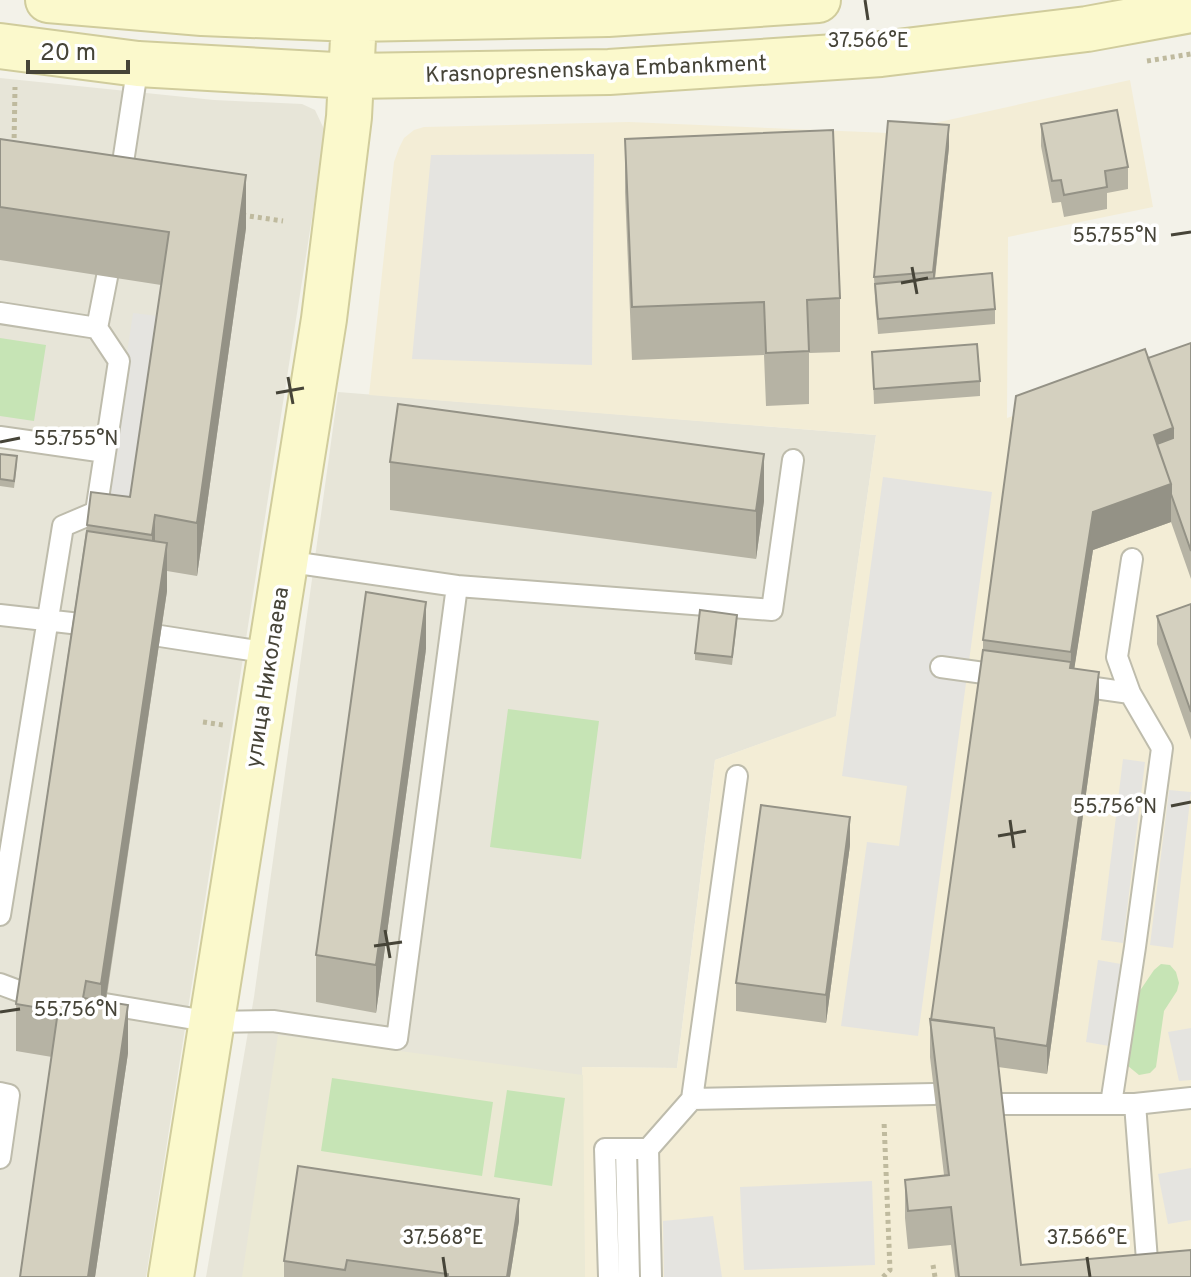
<svg xmlns="http://www.w3.org/2000/svg" width="1191" height="1277" viewBox="0 0 1191 1277" font-family="Overpass,sans-serif">
	<style>
		.residential { fill: #e7e5d8 }
		.commercial { fill: #f3edd6 }
		.education { fill: #ebe9d4 }
		.green { fill: #c6e4b5 }
		.parking { fill: #e5e4e0 }
		.lines { fill: none; stroke-linecap: round; stroke-linejoin: round }
		.lane-casing { stroke: #bebcac; stroke-width: 24 }
		.secondary-casing { stroke: #d0cc9c; stroke-width: 48 }
		.path { stroke: #bfba9e; stroke-width: 5; stroke-dasharray: 4 4; stroke-linecap: butt }
		.lane { stroke: #fff; stroke-width: 20 }
		.secondary { stroke: #fbf9cc; stroke-width: 44 }
		.wall { fill: #b6b3a4 }
		.shaded-wall { fill: #949286 }
		.building { fill: #d4d0bf; stroke: #949286; stroke-width: 2 }
		.ticks { fill: none; stroke: #464438; stroke-width: 3 }
		.labels { text-anchor: middle; stroke-width: 7; stroke-linejoin: round; paint-order: stroke }
		.street-label { font-size: 22px; fill: #464438; stroke: #fff }
		.ticks-label { font-size: 20px; text-anchor: middle; fill: #464438; stroke: #fff; stroke-width: 7; stroke-linejoin: round; paint-order: stroke }
	</style>
	<rect width="100%" height="100%" fill="#f3f2e9"/>
	<!-- residential -->
	<path class="residential" d="M0,78l214,22 88,4 13,6 9,19v12l-178,1136h-146z
		M338,392l538,43 -40,282 -121,43 -38,308 -94,-1 2,210h-379l48,-280z"/>
	<!-- commercial -->
	<path class="commercial" d="M1130,80l23,127 -145,30 -1,181 184,-63v922h-606l-3,-210 95,1 38,-308 121,-44 40,-281 -507,-40 25,-233 5,-14 5,-10 10,-8 10,-3 205,-5 260,11z"/>
	<!-- education -->
	<path class="education" d="M278,1035l305,40 2,202h-343z"/>
	<!-- green -->
	<path class="green" d="M0,338l46,7 -12,76 -34,-5z
		M508,709l91,12 -18,138 -91,-12z
		M1161,964l9,1 6,7 3,11 -2,8 -13,20 -8,56 -6,6 -11,2 -11,-9 -3,-20 12,-51 17,-25z
		M332,1078l161,24 -11,74 -161,-25z
		M507,1090l58,8 -13,88 -58,-9z"/>
	<!-- parking -->
	<path class="parking" d="M594,154l-2,211 -180,-6 19,-204z
		M133,313l25,3 -33,222 -25,-4z
		M883,477l109,15 -74,544 -77,-10 26,-184 32,4 8,-60 -65,-10z
		M1123,759l22,3 -22,181 -22,-3z
		M1169,790l22,2 -18,156 -23,-3z
		M1098,960l23,4 -12,82 -23,-4z
		M1191,1028v52l-12,1 -11,-49z
		M1191,1168v52l-23,4 -10,-50z
		M872,1181l3,84 -131,5 -4,-83z
		M713,1216l9,61h-58l-1,-56z"/>
	<g class="lines">
		<defs>
			<path id="lane" d="M120,182l18,-118
				M0,313l97,15
				M0,437l105,15
				M457,586l315,24 21,-150
				M0,615l80,9
				M160,636l110,17
				M941,667l43,6
				M1074,685l56,8
				M0,915l63,-389 33,-14 23,-151 -22,-33 10,-51
				M0,984l24,9
				M105,1004l107,18 61,-1 124,18 60,-453 -173,-25
				M0,1093l9,2 -9,63
				M692,1099l45,-323
				M998,1104h137l56,-6
				M1111,1104l24,-157 27,-199 -32,-55 -13,-36 15,-98
				M1135,1104l13,169
				M648,1149l3,128
				M609,1277l-4,-128h21
				M629,1277l-3,-128h22l44,-50 242,-5"/>
			<path id="secondary" d="M48,0l154,13 152,6 254,-5 210,-14
				M0,46l138,18 214,12 257,-4 272,-18 206,-25 104,-19
				M171,1277l153,-958 25,-202 5,-98"/>
		</defs>
		<!-- lane casing -->
		<use href="#lane" class="lane-casing"/>
		<!-- secondary casing -->
		<use href="#secondary" class="secondary-casing"/>
		<!-- path -->
		<path class="path" d="M1147,61l44,-7
			M14,146l1,-59
			M242,215l41,6
			M203,722l20,3
			M933,1265l2,12
			M883,1277l7,-7 -6,-149"/>
		<!-- lane -->
		<use href="#lane" class="lane"/>
		<!-- secondary -->
		<use href="#secondary" class="secondary"/>
	</g>
	<!-- wall -->
	<path class="wall" d="M1041,124l87,43v22l-21,4v16l-43,8 -3,-15 -9,1 -11,-57z
		M0,139l246,89 -49,348 -30,-5v20l-61,411 22,51 -33,224h-75l32,-220 -36,-6v-47l71,-479 43,-28 31,-212 -161,-25z
		M625,139l215,159v54l-31,1v51l-43,2 -2,-51 -132,5 -7,-168z
		M949,147l-14,132 60,30v15l-117,10 -3,-35 -1,-22z
		M1191,343v236l-20,-57 -78,28 -19,119 25,31 -52,374 -49,-7 23,198 170,12h-236l-4,-32 -43,4 -3,-31v-38l39,-5 -14,-118v-38l1,1 52,-370v-10l165,-282z
		M872,352l108,29v15l-106,8z
		M0,454l17,10 -3,24 -14,-2z
		M390,462l374,39 -8,58 -366,-49z
		M1191,604v136l-34,-96v-28z
		M737,622l-5,43 -37,-5v-7z
		M426,649l-50,364 -60,-11v-47z
		M850,845l-24,178 -90,-12v-28z
		M519,1221l-9,56h-226v-16z"/>
	<!-- shaded-wall -->
	<path class="shaded-wall" d="M949,125v22l-16,147v-22z
		M246,175v53l-49,348v-53z
		M1173,428v38l-11,4 -8,-35z
		M764,454v47l-8,58v-48z
		M1171,484v38l-78,28 -23,146 1,-44 22,-140z
		M155,515v53l-3,20v-53z
		M167,543v48l-66,440v-47z
		M426,602v47l-50,364v-48z
		M1099,672v28l-52,374v-28z
		M850,817v28l-24,178v-28z
		M128,1005v48l-33,224h-7z
		M519,1199v22l-9,56h-3z"/>
	<!-- building -->
	<path class="building" d="M1117,110l11,57 -23,4 2,16 -43,8 -3,-15 -9,1 -11,-57z
		M888,121l61,4 -16,147 -59,5z
		M833,130l7,168 -33,2 2,51 -43,2 -2,-51 -132,5 -7,-168z
		M0,139l246,36 -49,348 -42,-8 -3,20 -65,-10 4,-33 39,5 39,-265 -169,-25z
		M992,273l3,36 -117,10 -3,-35z
		M1191,343v208l-20,-57v-10l-14,-40 16,-6v-10l-25,-70z
		M977,344l3,37 -106,8 -2,-37z
		M1145,349l28,79 -19,7 17,49 -78,28 -22,140 -88,-12 33,-244z
		M398,404l366,50 -8,57 -366,-49z
		M0,454l17,2 -3,25 -14,-2z
		M87,531l80,12 -66,441 -15,-3 -3,17 45,7 -40,272h-68l38,-266 -42,-7z
		M366,592l60,10 -50,363 -60,-10z
		M1191,604v108l-34,-96z
		M700,610l37,5 -5,42 -37,-4z
		M983,650l88,12 -1,6 29,4 -52,374 -52,-8 -1,-10 -63,-8z
		M761,805l89,12 -24,178 -90,-12z
		M930,1019l64,9 27,237 170,-15v27h-232l-8,-70 -43,4 -3,-31 44,-5z
		M298,1166l221,33 -12,78h-59v-3l-101,-14 -2,10 -61,-9z"/>
	<!-- ticks -->
	<path class="ticks" d="M865,0l3,20M1171,235l20,-3M912,267l5,27M901,283l27,-5M288,377l5,27M276,393l28,-5M0,442l20,-4M1171,806l20,-4M1010,820l4,28M998,836l28,-5M385,930l5,28M374,946l28,-4M0,1012l20,-3M443,1257l3,20M1087,1257l3,20"/>
	<g class="labels">
		<!-- street labels -->
		<g class="street-label">
			<text transform="translate(596 68) rotate(-2)" y="8">Krasnopresnenskaya Embankment</text>
			<text transform="translate(266 677) rotate(-81)" y="8">улица Николаева</text>
		</g>
	</g>
	<g class="ticks-label">
		<text x="868" y="47">37.566°E</text>
		<text x="1115" y="242">55.755°N</text>
		<text x="76" y="445">55.755°N</text>
		<text x="1115" y="813">55.756°N</text>
		<text x="76" y="1016">55.756°N</text>
		<text x="443" y="1244">37.568°E</text>
		<text x="1087" y="1244">37.566°E</text>
	</g>
	<!-- scale -->
	<path d="M28 60v12h100v-12" fill="none" stroke="#464438" stroke-width="4"/>
	<text x="40" y="60" font-size="24" fill="#464438" stroke="#ffffff" stroke-width="6" paint-order="stroke">20 m</text>
</svg>
